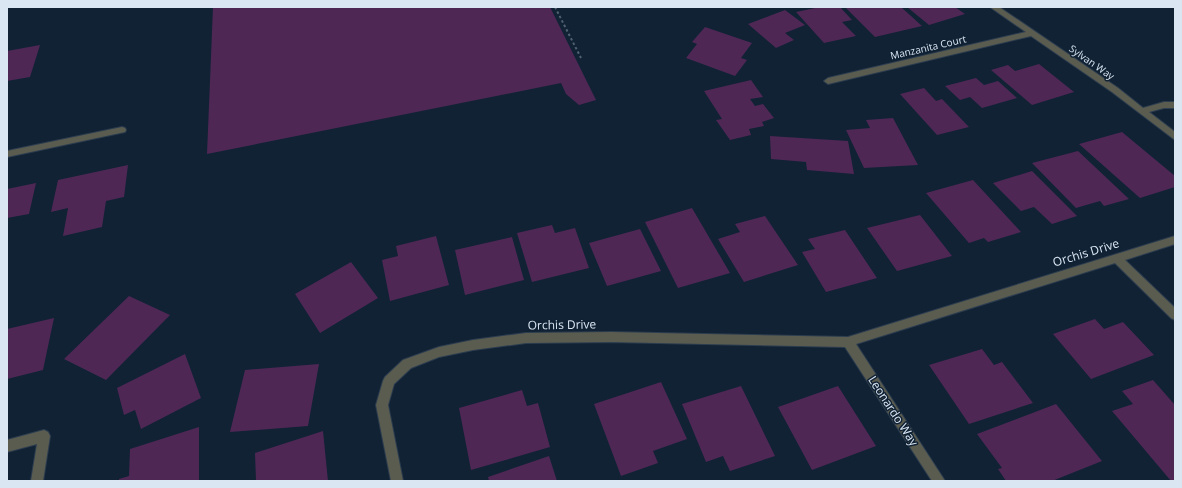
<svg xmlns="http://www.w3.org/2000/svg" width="1182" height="488" viewBox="0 0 1182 488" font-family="'Open Sans',sans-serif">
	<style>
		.building { fill: #4e2755 }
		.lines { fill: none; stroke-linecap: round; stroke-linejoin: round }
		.service-casing { stroke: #2c3d4f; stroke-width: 2 }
		.minor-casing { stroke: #2c3d4f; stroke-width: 2 }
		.path { stroke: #516171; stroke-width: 2; stroke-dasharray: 2.5 2.5; stroke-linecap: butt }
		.service { fill: #5b5c50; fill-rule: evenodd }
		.minor { fill: #5b5c50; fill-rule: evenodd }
		.labels { text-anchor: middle; stroke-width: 3; stroke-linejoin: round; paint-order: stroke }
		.far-street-label { font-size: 10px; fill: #dbe6f3; stroke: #102234 }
		.street-label { font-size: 12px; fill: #dbe6f3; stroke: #102234 }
	</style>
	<rect width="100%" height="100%" fill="#102234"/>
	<!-- building -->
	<path class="building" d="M213,7h337l46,93 -17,5 -13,-11 -5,-11 -354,71z
		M820,7h20l12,13 -10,2 14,14 -32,7 -28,-31z
		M845,7h56l21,19 -47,11z
		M907,7h48l10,7 -36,11z
		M785,10l20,15 -20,8 9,7 -18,8 -28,-24z
		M705,27l47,16 -11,15 6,2 -12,16 -49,-18 11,-14 -5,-2z
		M40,45l-10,32 -23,4v-30z
		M1039,64l35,28 -42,13 -41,-35 17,-5 7,6z
		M976,78l8,7 14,-4 19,17 -35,10 -12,-11 -10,3 -15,-14z
		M751,80l12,17 -13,2 5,7 8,-2 11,14 -12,4 2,4 -15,3 2,6 -21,5 -14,-20 6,-1 -18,-28z
		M924,88l12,13 6,-2 27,28 -32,8 -37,-41z
		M893,118l25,47 -54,3 -18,-38 24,-2 -4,-8z
		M1122,132l53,44v11l-35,11 -61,-54z
		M770,136l78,5 6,33 -47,-4 -1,-8 -35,-3z
		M1078,151l51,48 -25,7 -4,-5 -24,7 -44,-45z
		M128,165l-4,32 -18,4 -4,26 -39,9 5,-28 -17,4 7,-32z
		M1032,171l45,45 -25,8 -18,-17 -13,4 -28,-28z
		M973,180l48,52 -33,10 -4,-4 -15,5 -43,-50z
		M36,183l-7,31 -22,4v-29z
		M692,208l38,65 -52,15 -33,-66z
		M920,215l32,41 -55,15 -30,-43z
		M765,216l33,49 -54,17 -26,-43 22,-7 -5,-8z
		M552,225l3,8 20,-5 14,40 -57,14 -15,-49z
		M640,229l21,42 -54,15 -18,-43z
		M845,230l32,48 -51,14 -24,-40 13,-3 -7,-10z
		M436,236l13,49 -59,16 -8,-41 16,-4 -2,-10z
		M512,237l12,43 -59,15 -10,-45z
		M351,262l27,36 -58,35 -25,-39z
		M129,296l41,19 -64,65 -42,-21z
		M54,318l-11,52 -36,9v-50z
		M1095,319l9,10 19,-7 31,33 -63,24 -38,-45z
		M982,349l12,16 8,-3 31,41 -64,21 -40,-59z
		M185,354l16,44 -60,31 -6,-19 -11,5 -7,-27z
		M319,364l-11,62 -78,6 15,-62z
		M1153,380l22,25v76h-4l-59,-70 21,-7 -11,-13z
		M661,382l26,57 -34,12 5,12 -37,13 -27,-72z
		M741,386l34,70 -45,15 -7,-15 -17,6 -24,-58z
		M838,386l38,60 -64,24 -34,-63z
		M522,390l5,16 11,-3 12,44 -79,23 -12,-62z
		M1056,404l46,57 -50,20h-46l-8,-12 4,-1 -25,-34z
		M199,427v54h-80v-2l10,-3 1,-27z
		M323,431l5,50h-72l-1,-28z
		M549,456l8,25h-68l-1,-4z"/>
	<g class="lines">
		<defs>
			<path id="service" d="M122,127l3,1 1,2 -1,2 -118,25v-6z"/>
			<path id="minor" d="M990,7h9l119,81 25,20 21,-6h11v6h-11l-15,4 26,20v8l-63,-48 -81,-56 -203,48 -4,-3 4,-3 198,-46z
				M1175,236v8l-50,16 50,48v12l-4,-2 -56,-55 -259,81 89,137h-13l-87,-134 -234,-5 -85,1 -53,7 -34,7 -28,11 -17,16 -6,21 15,76h-12l-15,-76 7,-24 2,-4 18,-17 36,-13 34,-7 53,-7 85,-1 237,5z
				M44,430l4,2 2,4 -7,45h-12l6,-37 -30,8v-12z"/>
		</defs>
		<!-- service casing -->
		<use href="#service" class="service-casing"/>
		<!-- minor casing -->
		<use href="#minor" class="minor-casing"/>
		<!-- path -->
		<path class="path" d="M555,7l26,51"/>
		<!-- service -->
		<use href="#service" class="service"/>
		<!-- minor -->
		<use href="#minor" class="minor"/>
	</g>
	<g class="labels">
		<!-- far-street labels -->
		<g class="far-street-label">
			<text transform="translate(928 47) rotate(-13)" y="4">Manzanita Court</text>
			<text transform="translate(1092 62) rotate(35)" y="4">Sylvan Way</text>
		</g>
		<!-- street labels -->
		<g class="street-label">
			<text transform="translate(1086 253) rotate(-17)" y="4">Orchis Drive</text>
			<text transform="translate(562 325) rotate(-1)" y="4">Orchis Drive</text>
			<text transform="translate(893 411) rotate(57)" y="4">Leonardo Way</text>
		</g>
	</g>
	<!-- border -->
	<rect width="1182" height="488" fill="none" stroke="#dbe6f3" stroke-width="16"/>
</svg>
